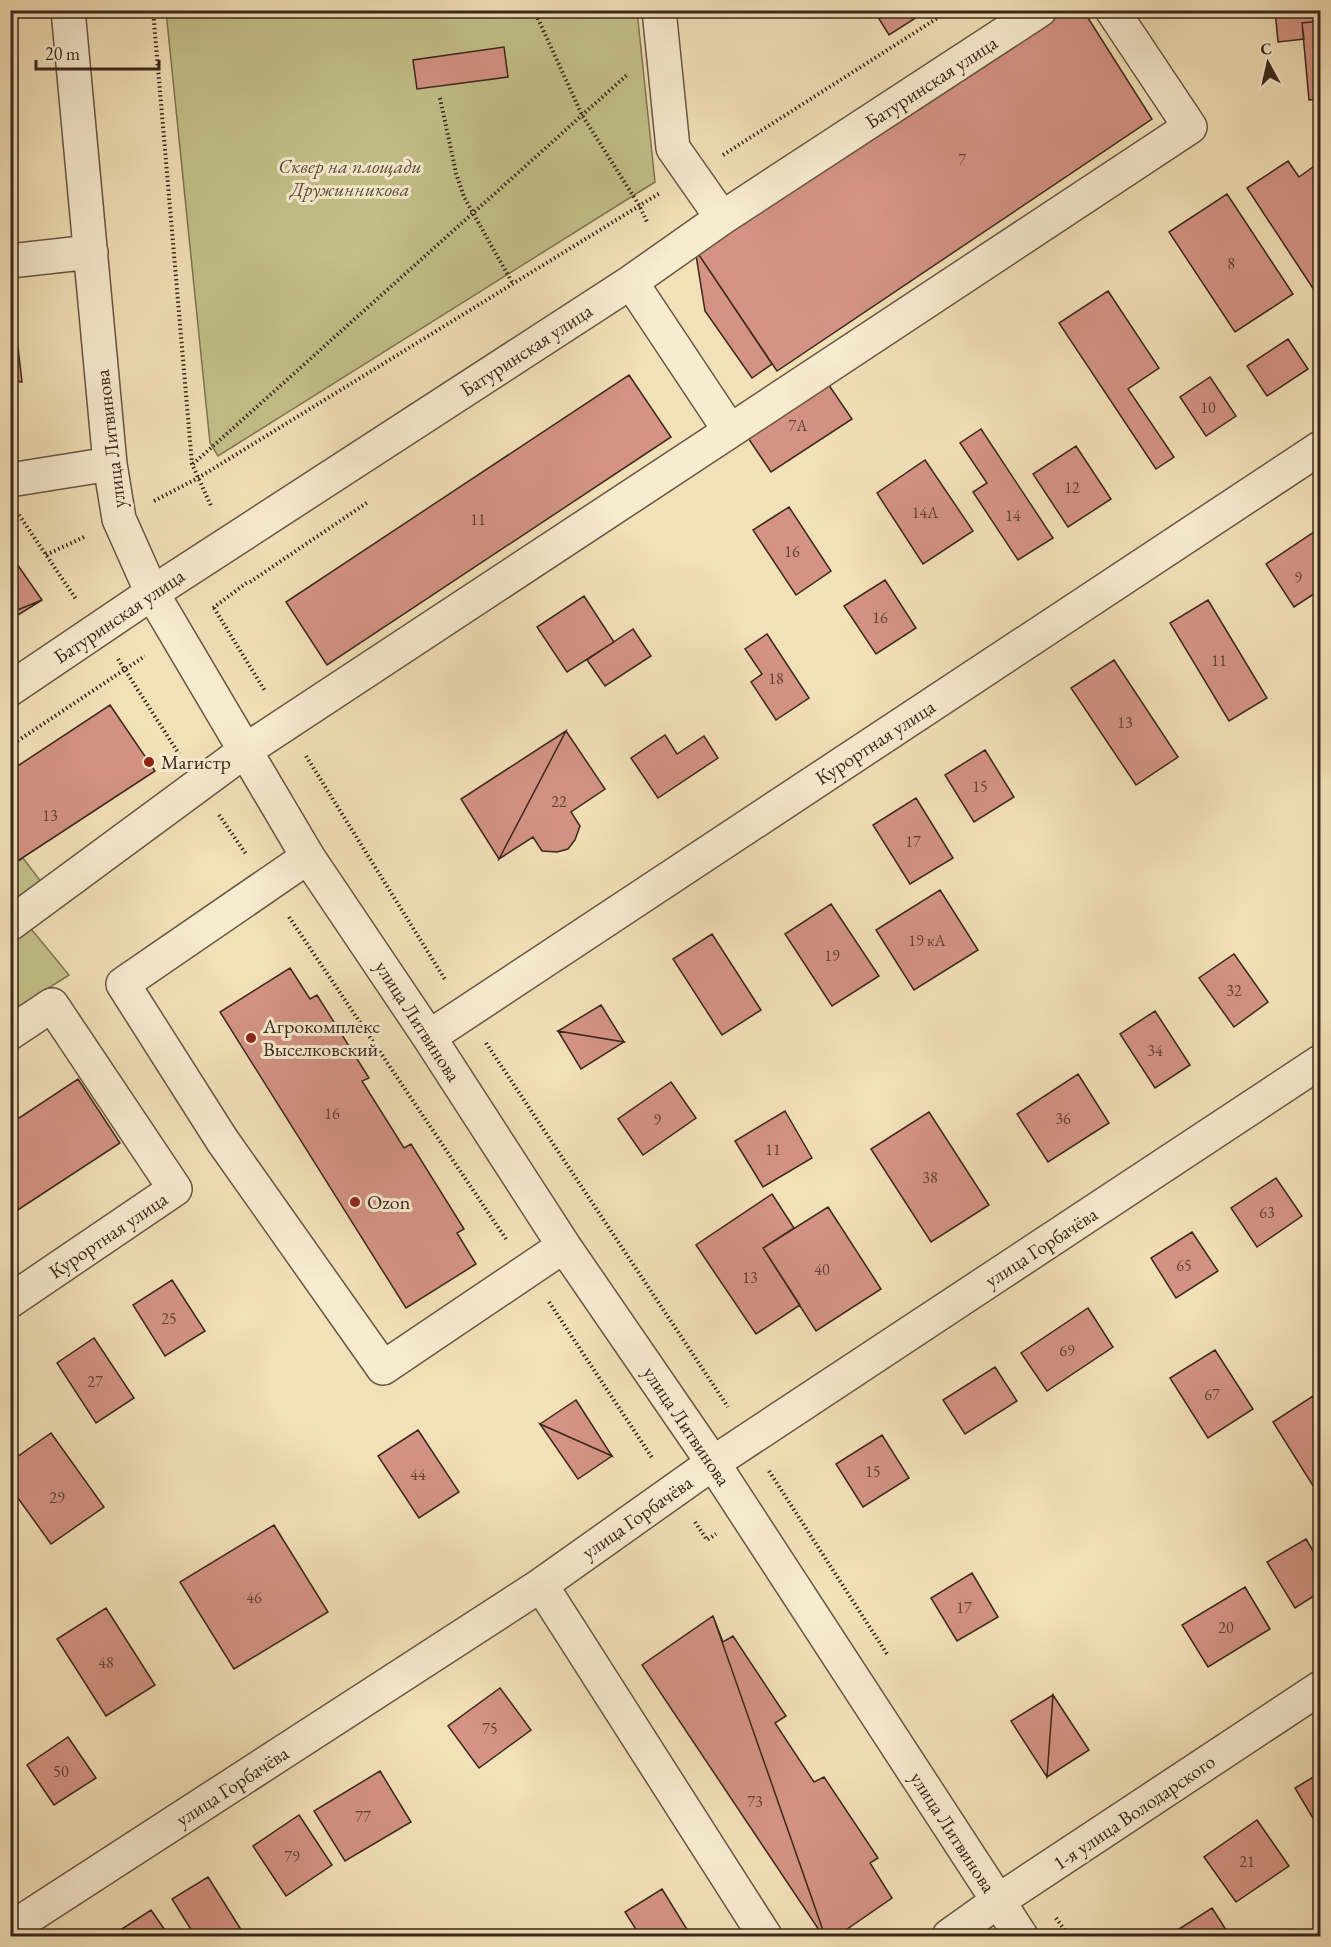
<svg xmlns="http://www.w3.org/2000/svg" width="1331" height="1947" viewBox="0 0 1331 1947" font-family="'EB Garamond',serif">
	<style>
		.green { fill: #c3c089; stroke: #7e7453; stroke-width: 1.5 }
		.building { fill: #d49384; stroke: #3a271d; stroke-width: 1.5 }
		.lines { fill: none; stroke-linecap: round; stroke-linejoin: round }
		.minor-casing { stroke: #685544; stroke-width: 36 }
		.path { stroke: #3a271d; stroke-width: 4; stroke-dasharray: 1.5 3; stroke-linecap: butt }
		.minor { stroke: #f7ebd0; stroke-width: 33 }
		.poi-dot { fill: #8f2418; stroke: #f7ebd0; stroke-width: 2 }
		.labels { text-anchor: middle; stroke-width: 6; stroke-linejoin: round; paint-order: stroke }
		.number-label { font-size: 16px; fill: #604237 }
		.street-label { font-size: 20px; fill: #3a271d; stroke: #f7ebd0 }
		.park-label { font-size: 20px; font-style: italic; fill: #5c4d38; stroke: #f7ebd0 }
		.poi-label { font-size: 20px; fill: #3a271d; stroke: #f7ebd0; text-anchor: start }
	</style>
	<rect width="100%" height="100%" fill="#f2e0b7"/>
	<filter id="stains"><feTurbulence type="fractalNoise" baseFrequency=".00333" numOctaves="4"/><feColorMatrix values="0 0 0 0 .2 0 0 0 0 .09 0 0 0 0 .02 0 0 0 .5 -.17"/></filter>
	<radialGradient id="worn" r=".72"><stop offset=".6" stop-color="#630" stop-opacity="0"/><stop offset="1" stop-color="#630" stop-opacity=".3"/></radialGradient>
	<!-- green -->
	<path class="green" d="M166,11h471l18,171 -437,274 -8,-13z
		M23,858l25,33 -30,22 51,62 -58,37v-146z"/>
	<!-- building -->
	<path class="building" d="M881,10h43l1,2 -36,23 -13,-21z
		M1062,10h21l69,109 -375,252 -82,-122 74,-50z
		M1275,10h45v11l-18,2 2,16 -26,3z
		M1320,21v78l-11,1 -7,-77z
		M504,47l4,30 -91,12 -4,-29z
		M1288,161l11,16 21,-15v137l-73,-111z
		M1227,194l66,100 -58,38 -66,-100z
		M695,249l77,115 -20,14 -47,-67z
		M1108,291l51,77 -31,21 46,68 -18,12 -97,-146z
		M10,296h2l10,86 -12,-2z
		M1288,339l20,30 -41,27 -20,-30z
		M629,375l42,62 -344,228 -41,-63z
		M1210,377l26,39 -30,20 -26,-39z
		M824,378l28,41 -81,53 -27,-40z
		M981,429l72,109 -35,22 -45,-68 14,-9 -27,-40z
		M1076,446l35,53 -43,28 -35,-53z
		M925,460l48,71 -50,33 -46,-71z
		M789,507l42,64 -35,24 -43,-65z
		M1320,528v62l-26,17 -28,-43z
		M10,554l32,46 -32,13z
		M885,580l31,48 -40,26 -32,-48z
		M584,596l30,46 -47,30 -30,-45z
		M42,600l-32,20v-7z
		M1208,600l59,98 -38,23 -59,-98z
		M633,629l18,27 -46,30 -18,-26z
		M767,634l42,64 -33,22 -25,-38 11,-8 -17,-25z
		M1114,660l64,97 -42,28 -65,-97z
		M110,705l45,66 -145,95v-95z
		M566,731l39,58 -34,23 9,14 -5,14 -7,9 -11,3 -15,-1 -9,-14 -34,22z
		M566,731l-67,128 -38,-60z
		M665,735l12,19 27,-18 14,22 -60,40 -27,-40z
		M985,750l29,47 -40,25 -29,-47z
		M916,798l37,60 -43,26 -37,-59z
		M940,890l38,60 -64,40 -38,-60z
		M831,904l48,72 -47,30 -47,-72z
		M712,934l49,76 -39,25 -49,-76z
		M1234,954l34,48 -34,25 -35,-49z
		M290,968l20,31 7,-4 52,83 -7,3 42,67 7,-4 53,85 -7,4 19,31 -70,44 -186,-296z
		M601,1005l23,37 -66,-11z
		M1155,1011l35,54 -35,23 -35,-54z
		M558,1031l66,11 -43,27z
		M1078,1074l31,49 -61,39 -31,-48z
		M78,1079l42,64 -110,72v-91z
		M671,1082l25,36 -53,37 -25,-36z
		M785,1111l27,47 -49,29 -28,-46z
		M929,1112l60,93 -58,37 -60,-93z
		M1276,1178l26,38 -45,31 -26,-39z
		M772,1194l22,34 -31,20 37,57 -44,29 -60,-89z
		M828,1207l53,82 -65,42 -53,-83z
		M1192,1232l26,39 -42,27 -25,-40z
		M172,1280l33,51 -40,25 -32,-51z
		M1088,1308l25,39 -66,44 -26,-38z
		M94,1338l40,60 -38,25 -39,-60z
		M1215,1350l38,59 -45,29 -38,-60z
		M995,1367l22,34 -52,33 -22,-34z
		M1313,1396l7,11v90l-47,-75z
		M576,1400l36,56 -72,-32z
		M540,1424l72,32 -34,23z
		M418,1430l41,62 -40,26 -41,-62z
		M51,1433l53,74 -53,37 -41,-57v-25z
		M882,1435l27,43 -46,29 -27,-43z
		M274,1525l54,87 -94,57 -54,-87z
		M1306,1539l14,24v29l-25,16 -28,-46z
		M972,1573l26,44 -41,24 -26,-43z
		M1245,1587l25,42 -62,38 -26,-42z
		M106,1608l49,77 -49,31 -49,-77z
		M713,1616l10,26 10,-6 53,80 -11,7 39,59 10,-5 54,81 -8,5 22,35 -55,38h-12z
		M713,1616l112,320h-2l-181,-271z
		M500,1688l31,42 -52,38 -31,-42z
		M1053,1695l-6,82 -36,-56z
		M1053,1695l36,55 -42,27z
		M68,1737l28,41 -42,27 -27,-40z
		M380,1771l31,51 -66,39 -31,-50z
		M1320,1773v57l-25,-42z
		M299,1815l33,50 -46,31 -33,-50z
		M1257,1820l32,46 -53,36 -32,-45z
		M208,1877l37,59h-50l-23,-37z
		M662,1889l29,47h-51l-15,-24z
		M1212,1908l18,28h-62z
		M151,1910l18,26h-58z"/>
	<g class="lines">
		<defs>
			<path id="minor" d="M68,10l42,454 9,55 33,74 156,264 121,180 135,209 149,217 308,473
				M659,10l14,138 49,70
				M10,261l81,-9
				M730,431l460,-304 -78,-117
				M10,480l100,-16
				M10,689l142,-96 479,-311 91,-64 318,-208
				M308,857l-185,127 99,156 161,228 181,-122
				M10,924l236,-174 484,-319 -99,-149
				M10,1033l42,-28 123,184 -165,112
				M429,1037l891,-589
				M541,1585l224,351
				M10,1929l531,-344 172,-122 607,-401
				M949,1936l49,-35 322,-213"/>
		</defs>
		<!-- minor casing -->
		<use href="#minor" class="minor-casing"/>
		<!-- path -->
		<path class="path" d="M153,10l39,454 20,44
			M534,10l48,105 57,90 9,19
			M440,98l16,75 8,24 49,87
			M723,155l227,-145
			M193,464l434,-389
			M154,501l44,-23 462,-285
			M19,515l57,84
			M46,555l40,-19
			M250,582l118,-80
			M213,608l36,-27
			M214,608l51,83
			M118,659l61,95
			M10,746l135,-90
			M306,756l140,225
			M219,815l27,39
			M289,917l217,322
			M486,1043l242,364
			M549,1302l104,157
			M769,1471l118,183
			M695,1522l12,18 9,-6
			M1056,1918l13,18"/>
		<!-- minor -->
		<use href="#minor" class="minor"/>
	</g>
	<!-- markers -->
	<g class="poi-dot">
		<circle cx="149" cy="762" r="6"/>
		<circle cx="251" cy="1038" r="6"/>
		<circle cx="355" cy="1202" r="6"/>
	</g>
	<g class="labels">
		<!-- number labels -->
		<g class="number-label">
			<text x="962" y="165">7</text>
			<text x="1231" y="269">8</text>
			<text x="1208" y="413">10</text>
			<text x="798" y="431">7А</text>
			<text x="1072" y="493">12</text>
			<text x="925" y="518">14А</text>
			<text x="1013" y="521">14</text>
			<text x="478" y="525">11</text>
			<text x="792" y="557">16</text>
			<text x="1298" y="583">9</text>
			<text x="880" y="623">16</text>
			<text x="1219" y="666">11</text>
			<text x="776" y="684">18</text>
			<text x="1125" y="728">13</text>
			<text x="980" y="792">15</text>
			<text x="559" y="807">22</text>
			<text x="50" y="821">13</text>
			<text x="913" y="847">17</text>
			<text x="927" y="946">19 кА</text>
			<text x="832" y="961">19</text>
			<text x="1234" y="996">32</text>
			<text x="1155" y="1056">34</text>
			<text x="332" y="1119">16</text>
			<text x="1063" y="1124">36</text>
			<text x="657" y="1125">9</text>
			<text x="773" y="1155">11</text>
			<text x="930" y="1183">38</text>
			<text x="1267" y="1218">63</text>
			<text x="1184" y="1271">65</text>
			<text x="822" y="1275">40</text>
			<text x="750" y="1283">13</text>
			<text x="169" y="1324">25</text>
			<text x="1067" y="1356">69</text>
			<text x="95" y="1387">27</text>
			<text x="1212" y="1400">67</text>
			<text x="873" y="1477">15</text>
			<text x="418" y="1480">44</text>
			<text x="57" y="1503">29</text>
			<text x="254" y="1603">46</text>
			<text x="964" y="1613">17</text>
			<text x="1226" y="1633">20</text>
			<text x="106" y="1668">48</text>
			<text x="490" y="1734">75</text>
			<text x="61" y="1777">50</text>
			<text x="755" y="1807">73</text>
			<text x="363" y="1822">77</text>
			<text x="292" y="1862">79</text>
			<text x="1247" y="1867">21</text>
		</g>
		<!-- street labels -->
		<g class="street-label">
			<text transform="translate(931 82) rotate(-33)" y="7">Батуринская улица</text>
			<text transform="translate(526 350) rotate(-33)" y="7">Батуринская улица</text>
			<text transform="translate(110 439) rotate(-97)" y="7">улица Литвинова</text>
			<text transform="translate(119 616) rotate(-34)" y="7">Батуринская улица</text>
			<text transform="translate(875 742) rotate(-33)" y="7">Курортная улица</text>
			<text transform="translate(418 1021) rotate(57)" y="7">улица Литвинова</text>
			<text transform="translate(108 1235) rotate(-34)" y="7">Курортная улица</text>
			<text transform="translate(1041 1247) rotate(-33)" y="7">улица Горбачёва</text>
			<text transform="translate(687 1426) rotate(56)" y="7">улица Литвинова</text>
			<text transform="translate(637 1517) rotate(-35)" y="7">улица Горбачёва</text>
			<text transform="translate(232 1786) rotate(-33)" y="7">улица Горбачёва</text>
			<text transform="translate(1134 1812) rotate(-34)" y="7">1-я улица Володарского</text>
			<text transform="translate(953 1832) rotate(57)" y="7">улица Литвинова</text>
		</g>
		<!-- park labels -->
		<g class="park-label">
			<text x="350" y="173">Сквер на площади<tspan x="350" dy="23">Дружинникова</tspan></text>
		</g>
		<!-- poi labels -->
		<g class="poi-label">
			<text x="161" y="769">Магистр</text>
			<text x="263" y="1033">Агрокомплекс<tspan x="263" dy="23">Выселковский</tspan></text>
			<text x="367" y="1209">Ozon</text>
		</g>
	</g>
	<!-- margin -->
	<rect width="1331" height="1947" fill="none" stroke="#f2e0b7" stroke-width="36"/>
	<rect x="12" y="12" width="1307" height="1923" fill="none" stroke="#3a271d" stroke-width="3"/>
	<rect x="18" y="18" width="1295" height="1911" fill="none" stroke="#3a271d" stroke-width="1.5"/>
	<!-- north arrow -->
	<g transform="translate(1268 63) rotate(352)" stroke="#f7ebd0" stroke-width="4.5" paint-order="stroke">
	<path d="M0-4.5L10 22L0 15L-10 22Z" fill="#3a271d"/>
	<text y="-9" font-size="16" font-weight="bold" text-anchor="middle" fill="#3a271d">С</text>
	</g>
	<!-- scale -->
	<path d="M36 60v9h123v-9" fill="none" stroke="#3a271d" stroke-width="3"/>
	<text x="45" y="60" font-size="18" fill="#3a271d" stroke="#f7ebd0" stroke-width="4.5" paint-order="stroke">20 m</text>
	<rect width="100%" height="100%" filter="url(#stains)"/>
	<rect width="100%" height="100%" fill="url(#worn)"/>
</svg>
